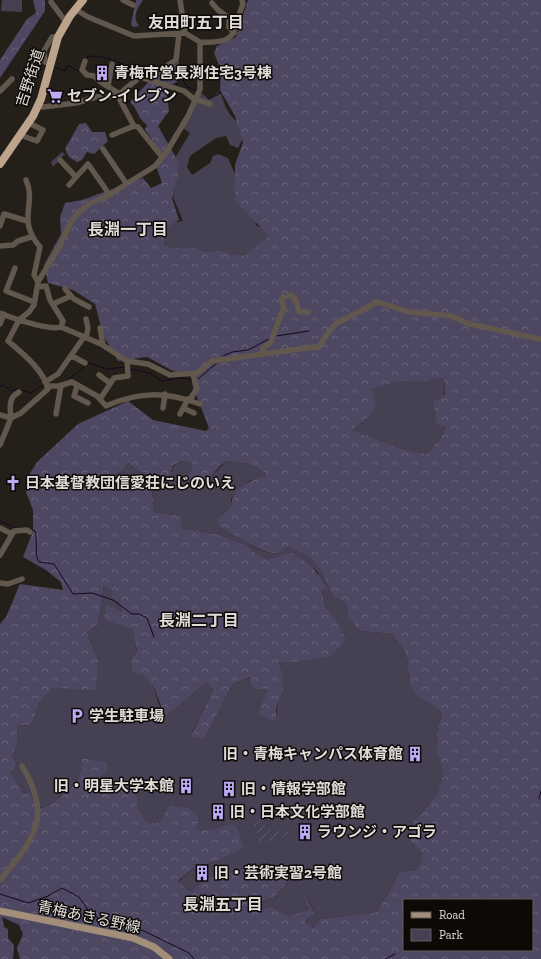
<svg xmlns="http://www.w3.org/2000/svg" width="541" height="959" viewBox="0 0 541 959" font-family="'Zilla Slab','Noto Sans JP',serif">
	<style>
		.green { fill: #454052 }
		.forest { fill: url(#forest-crowns); fill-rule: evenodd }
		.garden { fill: url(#garden-furrows) }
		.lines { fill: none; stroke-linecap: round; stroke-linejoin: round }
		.stream { stroke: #11091f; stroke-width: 1 }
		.minor { stroke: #61574d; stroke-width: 5.5 }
		.major { stroke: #a28e79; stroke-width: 7 }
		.highway { stroke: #bca38b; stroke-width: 8 }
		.labels { text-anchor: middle; stroke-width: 3; stroke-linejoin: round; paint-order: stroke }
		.poi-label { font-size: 15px; font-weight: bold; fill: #e0dbd7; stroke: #0c0907; text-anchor: start }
		.street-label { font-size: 15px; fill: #e0dbd7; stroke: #0c0907 }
		.neighbourhood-label { font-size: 16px; font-weight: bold; fill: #e0dbd7; stroke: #0c0907 }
	</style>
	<defs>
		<pattern id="forest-crowns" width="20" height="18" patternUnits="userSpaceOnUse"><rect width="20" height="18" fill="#4e4762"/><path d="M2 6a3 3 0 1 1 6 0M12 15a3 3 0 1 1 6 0" fill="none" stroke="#676178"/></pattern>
		<pattern id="garden-furrows" width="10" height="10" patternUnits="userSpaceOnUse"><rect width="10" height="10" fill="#454052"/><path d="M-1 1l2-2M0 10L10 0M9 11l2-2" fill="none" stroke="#605b6a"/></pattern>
	</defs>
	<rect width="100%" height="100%" fill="#251f19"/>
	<!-- green -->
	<path class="green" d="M2,0h20v12l-21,-1z
		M201,91l8,8 9,-6h3c2,9 7,21 14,27 5,5 8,7 11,13l-8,15 -8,-3 -4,-9 -10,2 -26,18 -3,11 5,8 18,-12 3,-7 5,-2 10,4 29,68 6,2 9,8 -26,22 -14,-5 -10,2 -53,-4 -11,-21 6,-6 19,-3 -10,-24 4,-21 -2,-18 15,-25 -7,-5z
		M62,152l3,2 -12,13 -2,-5z
		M444,378l1,47 -4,13 -15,16 -26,-6 -50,-18 6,-4 15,-37 31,-8h27z
		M181,461h9l22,14 15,-14 23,3 14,8 1,5 -16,4 -18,18v8l-10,8c13,15 29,35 50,38 6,1 12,-4 18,-6 32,15 30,19 44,50l12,5 3,15 12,14 33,3c3,8 11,13 13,21 5,15 -2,29 11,41 10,9 16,5 25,19l-4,11 -2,20 9,28 -7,17 -11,16 -13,13 -5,20 13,13 -1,8 -5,9 -16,2 -23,40 -57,7 -7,9 -8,-5 9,-12 -12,-22 -3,-20 -39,10 -4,-13 -50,12 -16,14 -12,-10 16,-14 27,-9 22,-11 -14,-24 -20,6 -14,-1 -7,-21 -19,-3 -10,18 -12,-1 -10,-14 -29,-16 -8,2 -4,-5 1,-9 9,-7v-11l-24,-4c-1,6 -1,14 -3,19 -5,13 -31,31 -44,32l-4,-18 -7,3 -13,-22 6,-8 -5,-10 6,-9 -1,-19 14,-1 9,-23 13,-14 45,-29 -11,-26 11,-9 6,-38 9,5 5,9 4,13 10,16 5,22 -6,9 23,27 4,15 7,15 41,-34 7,6 -22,46 13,5 28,-55 19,-8 17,11 -4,12 13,21c-2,-22 9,-35 2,-60l16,1 40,-44 -9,-11 -8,-35 -27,-20 -23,7 -9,-3 -12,-10 -27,-11 -39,-7v-12l-27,-4 -2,-21 -10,-11 -28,-1v-4l8,-4 6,-8 6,4 38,5 1,-5z
		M295,874l14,35 -21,7 -16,-10 -18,5 -4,-3 5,-4 18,-6z"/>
	<!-- forest -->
	<path class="forest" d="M33,0h12v11l-45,67v-18l27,-41 9,-6z
		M136,0h7c-6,9 -11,17 -4,26l-6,1 -2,-3z
		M248,0h293v959h-521l-3,-11 6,-14 -4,-9 -17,-8 2,10 4,2v9l6,7 -1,14h-13v-335l6,-7 14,-33 43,6 -2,-8 -15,-12 -23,-13 10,-26v-21l-7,-18 1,-14 10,-16 41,-38 50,-23 25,19 53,11 3,-3 -17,-44 1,-9 -20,-4 -26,-14 -29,4 -15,-26 -8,-31 -22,-14 -25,-7 -4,-18 17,-31 -1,-17 5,-14 17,-3 61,-22 8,10 11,-5 -5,-14 5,-14 -17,-26 2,-4c-10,-7 -9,-16 -17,-23l24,-26 25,-14 -1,20 -12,4 3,25 -11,15 20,35v14l-6,23 7,22 -17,10 3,15 7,3h24l7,4 16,-1 26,5 24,-20 -34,-35v-36l8,-23 -8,-26 -15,-26 1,-20 -7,-17 3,-7 19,-9zM444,378l1,17 -12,7 4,22 8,2 -4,12 -15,16 -26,-6 -49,-18 17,-13 8,-13 -5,-15 31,-8h27zM181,461h8l4,4 -5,13 5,7 8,2 19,-21 7,-5 23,3 14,8 1,4c-17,5 -33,12 -34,31l-14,12 1,6c13,7 40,26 53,28 7,1 12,-4 18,-6 32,15 30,19 44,50l12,5 3,15 12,14 33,3c3,8 11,13 13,21 5,15 -2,29 11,41 10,9 16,5 25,19l-4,11 -2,20 8,28 -6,17 -11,16 -13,13 -5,20 13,13 -1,8 -5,9 -16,2 -23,40 -57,7 -7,9 -8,-6 9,-10 -12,-23 -3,-20 -39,10 -4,-13 -50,12 -16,14 -12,-11 16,-13 27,-9 23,-11 -7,-21 -8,-3 -20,6 -13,-1 3,-11 -11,-10 -19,-3 -10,18 -12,-1 -10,-14v-30l-26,6 -3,8 -8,2 -4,-5 1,-9 9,-7 1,-11 -25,-4c-1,6 -1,13 -3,19 -5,13 -31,31 -43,32l-5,-18 -7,3 -13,-22 6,-8 -5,-10 6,-9 -1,-19 14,-1 9,-23 13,-14 43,2 2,-31 -11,-26 11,-9 6,-38 9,5 -2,6 7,3 4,12 -15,-7 -3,14 28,10 5,22 -6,9 2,13 9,1 12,13 11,30 41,-34 7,6 -22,47 13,4 28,-55 18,-8 3,12h15l-10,25 19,8 -1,-13 7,-21 -1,-14 -3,-12h16l36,-6 15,-16 -11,-22 -9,-11 -4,-16 3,-4c-9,-20 -17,-23 -34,-35l-23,7 -9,-3 -12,-10 -27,-11 -39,-7v-12l-27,-4 -2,-21 -10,-11 -28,-1v-4l8,-4 6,-8c12,8 40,27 45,3zM295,874l14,35 -21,7 -16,-10 -18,5 -4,-3 5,-4 18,-6zM404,900h128v50h-128z
		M86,123l6,9h13l3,9 -14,13 -7,-2 -5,8 -5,2 -8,-5 -4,-8 14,-25z"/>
	<!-- garden -->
	<path class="garden" d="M255,818l7,3 5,9 20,1 3,4 -30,9 -6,-6 3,-5 -6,-12z"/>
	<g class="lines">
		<!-- stream -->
		<path class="stream" d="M85,58c13,-8 44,9 55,16
			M53,67l12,4 2,-5h3l10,6
			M176,85l3,-6 4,1 4,7 9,3
			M201,92l8,7 12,-6
			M126,103l4,-2
			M276,336l33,-5
			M223,356l9,-4 16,-2 21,-11
			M130,369l20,4 12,8 15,-3 16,1
			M198,379l20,-17
			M68,380l20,-17 19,6 18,-2
			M0,387l3,-2 8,6 8,-2 11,4 14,-8
			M0,521l15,7
			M30,529l5,2c3,11 -1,24 4,31l15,2 19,30 19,-1 21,7 19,14h7l8,4 7,19
			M539,799l2,-8
			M0,894l28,9 20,-7 14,-8 17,9 12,17 9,5 44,12 45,22 5,6
			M385,959l10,-5"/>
		<!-- minor -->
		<path class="minor" d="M123,0l10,5
			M51,2l15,20
			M212,3l6,7 11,8v9l5,6
			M75,9l13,8 46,19 51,-3
			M200,42c39,2 31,-8 43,-38l-1,-4
			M85,61l-3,9 5,5 7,1c7,8 17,12 26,18
			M50,63l-5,-1 -1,-11 8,-14h6
			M142,73l6,5 28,-18 3,-26
			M108,86l4,-22
			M0,91l12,-12
			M118,96l16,30
			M38,106l5,1 33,-4 20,-6 22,-1 6,-6 16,-13 44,14 10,8 16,5
			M20,135l17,6 6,-11 -14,-7
			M112,135l22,-9 4,1 24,30
			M103,149l23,34
			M60,160l16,17
			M69,185l19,-21 17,24 4,7
			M0,226l4,-12 23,7
			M0,246l13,-1 5,-4 13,-4
			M15,268l-9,23 28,11
			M38,282l21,-35 13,-27 8,-9 9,-7 20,-9 46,-29 11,-13 22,-37 12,-27v-47l-15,-9 -5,-33
			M37,287l9,-1 4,14 13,21 -2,6
			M65,289l9,10 15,8
			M53,304l18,-8
			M0,313c12,5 50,18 61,14l40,17 26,17 21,3 22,11 27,-2 15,-12 102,-14 4,1 12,-18 7,-7 41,-21 31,10 43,4 17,8 72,15
			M86,319l2,9 -2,10
			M0,324l4,-10
			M100,328l3,17
			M262,354l1,-6 8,-6 11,-30 2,-5 -3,-7 2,-3 9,-2 4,5 3,12h9
			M72,356l13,7
			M99,375l11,8
			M45,382l13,-8 26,-37
			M47,386h12l13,-4 25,14 9,10c34,-15 60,-14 94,-2
			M77,386l-3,10 14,7
			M100,399l14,-21 14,-2 -1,-15
			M190,400l7,-12 -4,-13
			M163,408l2,-14
			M183,408l11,5
			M56,414l5,-29
			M180,414l8,-15
			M0,415l11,3c-1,-11 -3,-20 8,-26
			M0,445l11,-27 10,-5 27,-24c-5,-20 -25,-35 -40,-48l11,-21 10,-8 5,-7 4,-23 -4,-7 6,-28c-24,-28 -3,-43 -14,-67
			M0,528l12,6
			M0,555l14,-24 13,-1 3,2
			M0,583l8,1 14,-5
			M0,880c34,-41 53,-62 22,-114"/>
		<!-- major -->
		<path class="major" d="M0,911l133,27 21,9 15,12"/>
		<!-- highway -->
		<path class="highway" d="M0,164l33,-48 8,-17 17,-62 12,-21 13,-16"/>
	</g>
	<!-- icons -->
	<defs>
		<symbol id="building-bare" viewBox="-9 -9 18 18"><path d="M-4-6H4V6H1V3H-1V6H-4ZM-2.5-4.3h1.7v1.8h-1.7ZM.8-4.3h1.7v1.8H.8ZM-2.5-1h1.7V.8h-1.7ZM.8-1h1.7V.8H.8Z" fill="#bea9f5" stroke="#0c0907" stroke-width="2.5" paint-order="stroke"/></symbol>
		<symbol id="supermarket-bare" viewBox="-9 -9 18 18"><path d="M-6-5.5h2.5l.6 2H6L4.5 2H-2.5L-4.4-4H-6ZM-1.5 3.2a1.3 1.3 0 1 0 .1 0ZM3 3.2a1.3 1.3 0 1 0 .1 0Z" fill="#bea9f5" stroke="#0c0907" stroke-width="2.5" paint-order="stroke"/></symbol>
		<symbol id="church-bare" viewBox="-9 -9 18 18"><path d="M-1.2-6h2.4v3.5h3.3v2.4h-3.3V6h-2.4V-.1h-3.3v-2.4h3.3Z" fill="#bea9f5" stroke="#0c0907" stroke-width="2.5" paint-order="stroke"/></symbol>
		<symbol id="parking-bare" viewBox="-9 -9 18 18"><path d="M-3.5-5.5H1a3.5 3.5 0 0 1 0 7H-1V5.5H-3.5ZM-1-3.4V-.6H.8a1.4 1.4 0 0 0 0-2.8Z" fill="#bea9f5" stroke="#0c0907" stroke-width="2.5" paint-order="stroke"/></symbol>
	</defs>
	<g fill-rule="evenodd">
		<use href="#building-bare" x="91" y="62" width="22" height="22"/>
		<use href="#supermarket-bare" x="44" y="85" width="22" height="22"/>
		<use href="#church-bare" x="2" y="472" width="22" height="22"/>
		<use href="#parking-bare" x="66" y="705" width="22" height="22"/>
		<use href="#building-bare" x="404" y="743" width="22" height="22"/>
		<use href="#building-bare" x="175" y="775" width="22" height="22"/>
		<use href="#building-bare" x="218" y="778" width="22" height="22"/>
		<use href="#building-bare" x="207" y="801" width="22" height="22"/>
		<use href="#building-bare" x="294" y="821" width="22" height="22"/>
		<use href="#building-bare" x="191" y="862" width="22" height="22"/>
	</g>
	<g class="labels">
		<!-- poi labels -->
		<g class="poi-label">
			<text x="114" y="78">青梅市営長渕住宅3号棟</text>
			<text x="67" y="101">セブン-イレブン</text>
			<text x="25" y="488">日本基督教団信愛荘にじのいえ</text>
			<text x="89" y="721">学生駐車場</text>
			<text x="403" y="759" text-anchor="end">旧・青梅キャンパス体育館</text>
			<text x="174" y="791" text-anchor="end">旧・明星大学本館</text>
			<text x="241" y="794">旧・情報学部館</text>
			<text x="230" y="817">旧・日本文化学部館</text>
			<text x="317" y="837">ラウンジ・アゴラ</text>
			<text x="214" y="878">旧・芸術実習2号館</text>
		</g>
		<!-- street labels -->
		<g class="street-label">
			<text transform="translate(30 78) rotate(-72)" y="5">吉野街道</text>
			<text transform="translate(89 917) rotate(12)" y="5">青梅あきる野線</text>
		</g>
		<!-- neighbourhood labels -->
		<g class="neighbourhood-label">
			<text x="196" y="28">友田町五丁目</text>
			<text x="128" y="235">長淵一丁目</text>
			<text x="199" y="626">長淵二丁目</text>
			<text x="223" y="910">長淵五丁目</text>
		</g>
	</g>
	<!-- legend -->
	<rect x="403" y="899" width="130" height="52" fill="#0c0907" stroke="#615d5a"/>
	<rect x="411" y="912" width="20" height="6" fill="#a28e79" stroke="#615d5a"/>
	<text x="439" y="919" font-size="12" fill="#e0dbd7">Road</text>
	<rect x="411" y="929" width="20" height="12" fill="#454052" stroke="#615d5a"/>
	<text x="439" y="939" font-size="12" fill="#e0dbd7">Park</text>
</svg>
